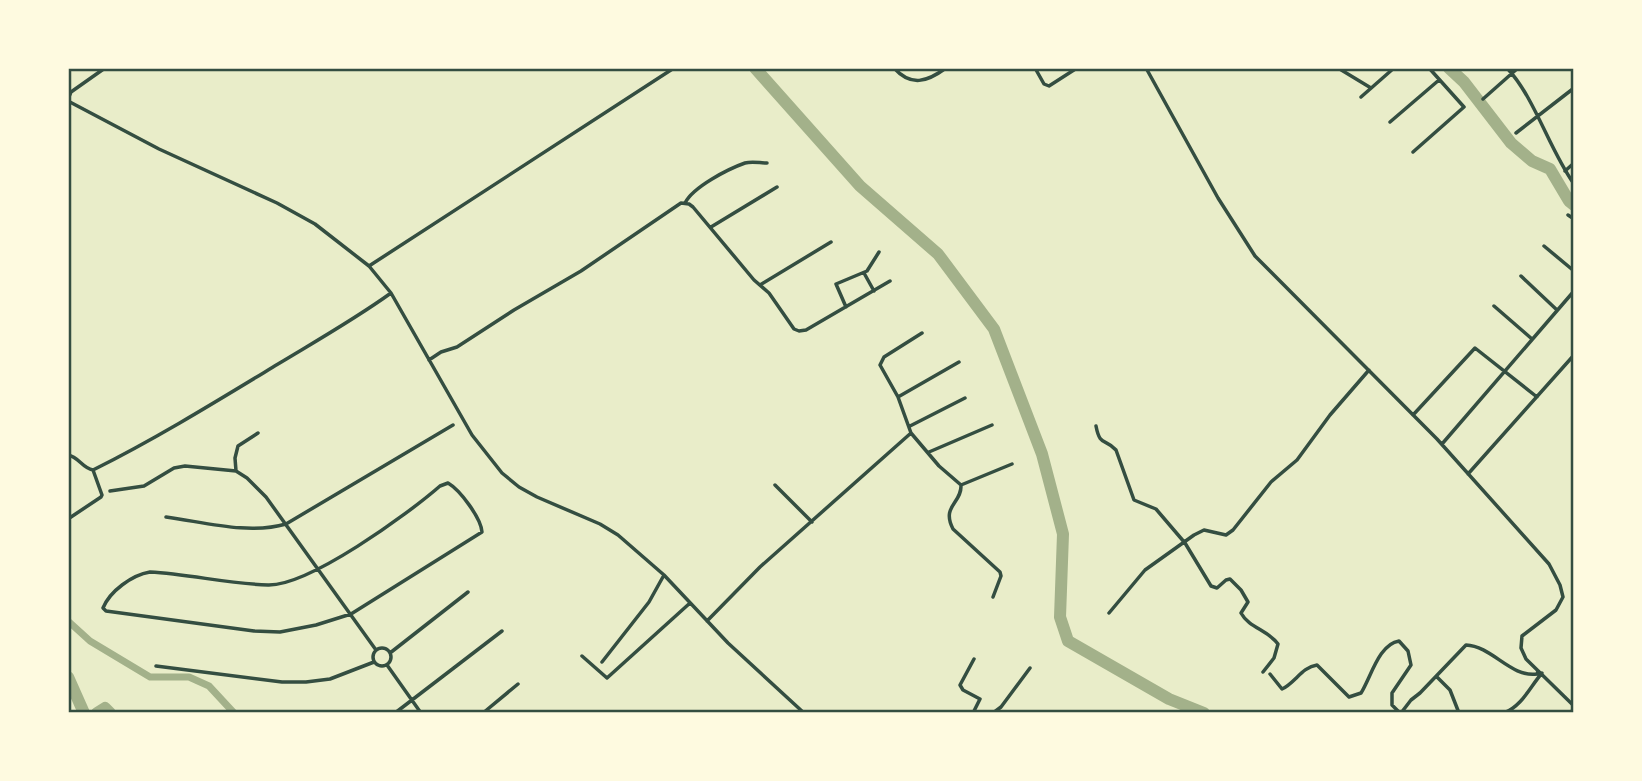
<svg xmlns="http://www.w3.org/2000/svg" width="1642" height="781" viewBox="0 0 1642 781" font-family="'DM Sans',sans-serif">
	<style>
		.lines { fill: none; stroke-linecap: round; stroke-linejoin: round }
		.canal { stroke: #a3b18a; stroke-width: 7 }
		.river { stroke: #a3b18a; stroke-width: 12 }
		.minor { stroke: #344e41; stroke-width: 3.5 }
		.neatline { fill: none; stroke: #344e41; stroke-width: 2.5 }
	</style>
	<rect width="100%" height="100%" fill="#e9edc9"/>
	<g class="lines">
		<!-- canal -->
		<path class="canal" d="M68,621l22,20 60,36h39l20,9 25,27"/>
		<!-- river -->
		<path class="river" d="M755,68l105,118 78,68 56,75 48,125 21,80 -3,83 8,24 101,58 35,14
			M1449,68l15,14 47,61 21,18 18,8 19,32 5,4
			M68,677l16,36
			M97,713l8,-5 5,5"/>
		<!-- minor -->
		<path class="minor" d="M894,68c17,19 33,14 52,0
			M1035,68l9,16 5,2 28,-18
			M1146,68l72,130 37,58 182,183 112,125 11,21 3,12 -7,13 -34,26 -1,12 5,11 48,47
			M1338,68l33,20
			M1507,68c28,30 42,81 67,116
			M1361,97l33,-29
			M68,99l3,-7 34,-24
			M1483,99l35,-31
			M68,101l91,48 118,54 38,21 54,42 22,27 81,142 30,38 17,14 18,10 63,27 18,11 46,40 64,68 76,70
			M1390,122l49,-42
			M1516,133l58,-45
			M1413,152l51,-45 -35,-39
			M1565,171l9,-8
			M685,203c8,-16 43,-34 60,-40 7,-2 15,0 22,0
			M1568,215l6,4
			M711,227l66,-40
			M1544,246l30,25
			M369,266l305,-198
			M864,273l10,18
			M1521,276l36,34
			M760,285l71,-43
			M1494,306l38,33
			M846,307l-10,-23 31,-13 12,-19
			M922,333l-38,24 -4,8 18,32 13,36 28,33 22,19c1,18 -20,21 -8,44l47,43 1,4 -8,21
			M429,360l12,-8 16,-5 57,-37 67,-39 100,-68 8,1 4,3 61,73 15,13 25,36 5,2 7,-1 84,-49
			M898,397l61,-35
			M1413,415l62,-67 62,49
			M910,426l55,-28
			M1096,426c4,21 9,12 20,24l18,50 22,9 29,34 26,43 6,2 9,-8 4,-1 11,11 7,12 -7,11c8,15 27,17 37,31l-4,14 -11,14
			M1442,444l132,-153
			M929,452l63,-27
			M68,455c11,2 14,13 25,15 64,-32 124,-69 185,-106 38,-23 77,-45 113,-71
			M236,471l-1,-13 3,-12 20,-13
			M1468,474l106,-119
			M448,483c12,7 33,35 34,49l-131,82 -35,11 -36,7 -26,-1 -148,-20 -3,-3c7,-17 29,-33 47,-36 39,2 79,12 118,13 41,1 140,-71 172,-99z
			M775,485l37,37
			M961,485l51,-21
			M110,491l34,-5 30,-18 11,-2 51,5 11,7 19,19 110,153
			M166,517c38,5 82,18 120,7l167,-99
			M68,519l33,-22 1,-2 -9,-25
			M1109,613l36,-43 49,-35 10,-5 22,5 7,-5 38,-48 26,-22 33,-45 39,-45
			M707,621l53,-54 151,-134
			M373 657a9 9 0 1 1 18 0a9 9 0 1 1-18 0Z
			M390,653l78,-61
			M582,656l25,22 83,-75
			M602,662l47,-60 15,-27
			M387,665l34,48
			M156,666l126,16h24l24,-3 44,-17
			M1270,674l12,15c13,-6 20,-22 35,-24l32,32 12,-4c10,-16 18,-49 38,-52l9,10 3,14 -19,28v12l8,8
			M1437,677l13,13 9,23
			M395,713l107,-82
			M483,713l35,-29
			M973,713l7,-14 -17,-9 -3,-5 14,-26
			M993,713l8,-6 29,-39
			M1401,713l10,-13 9,-7 46,-48c26,1 45,33 71,29l1,-3
			M1504,713c18,-7 26,-26 38,-40
			M1570,713l4,-4"/>
	</g>
	<!-- border -->
	<rect width="1642" height="781" fill="none" stroke="#fefae0" stroke-width="140"/>
	<rect x="70" y="70" width="1502" height="641" class="neatline"/>
</svg>
